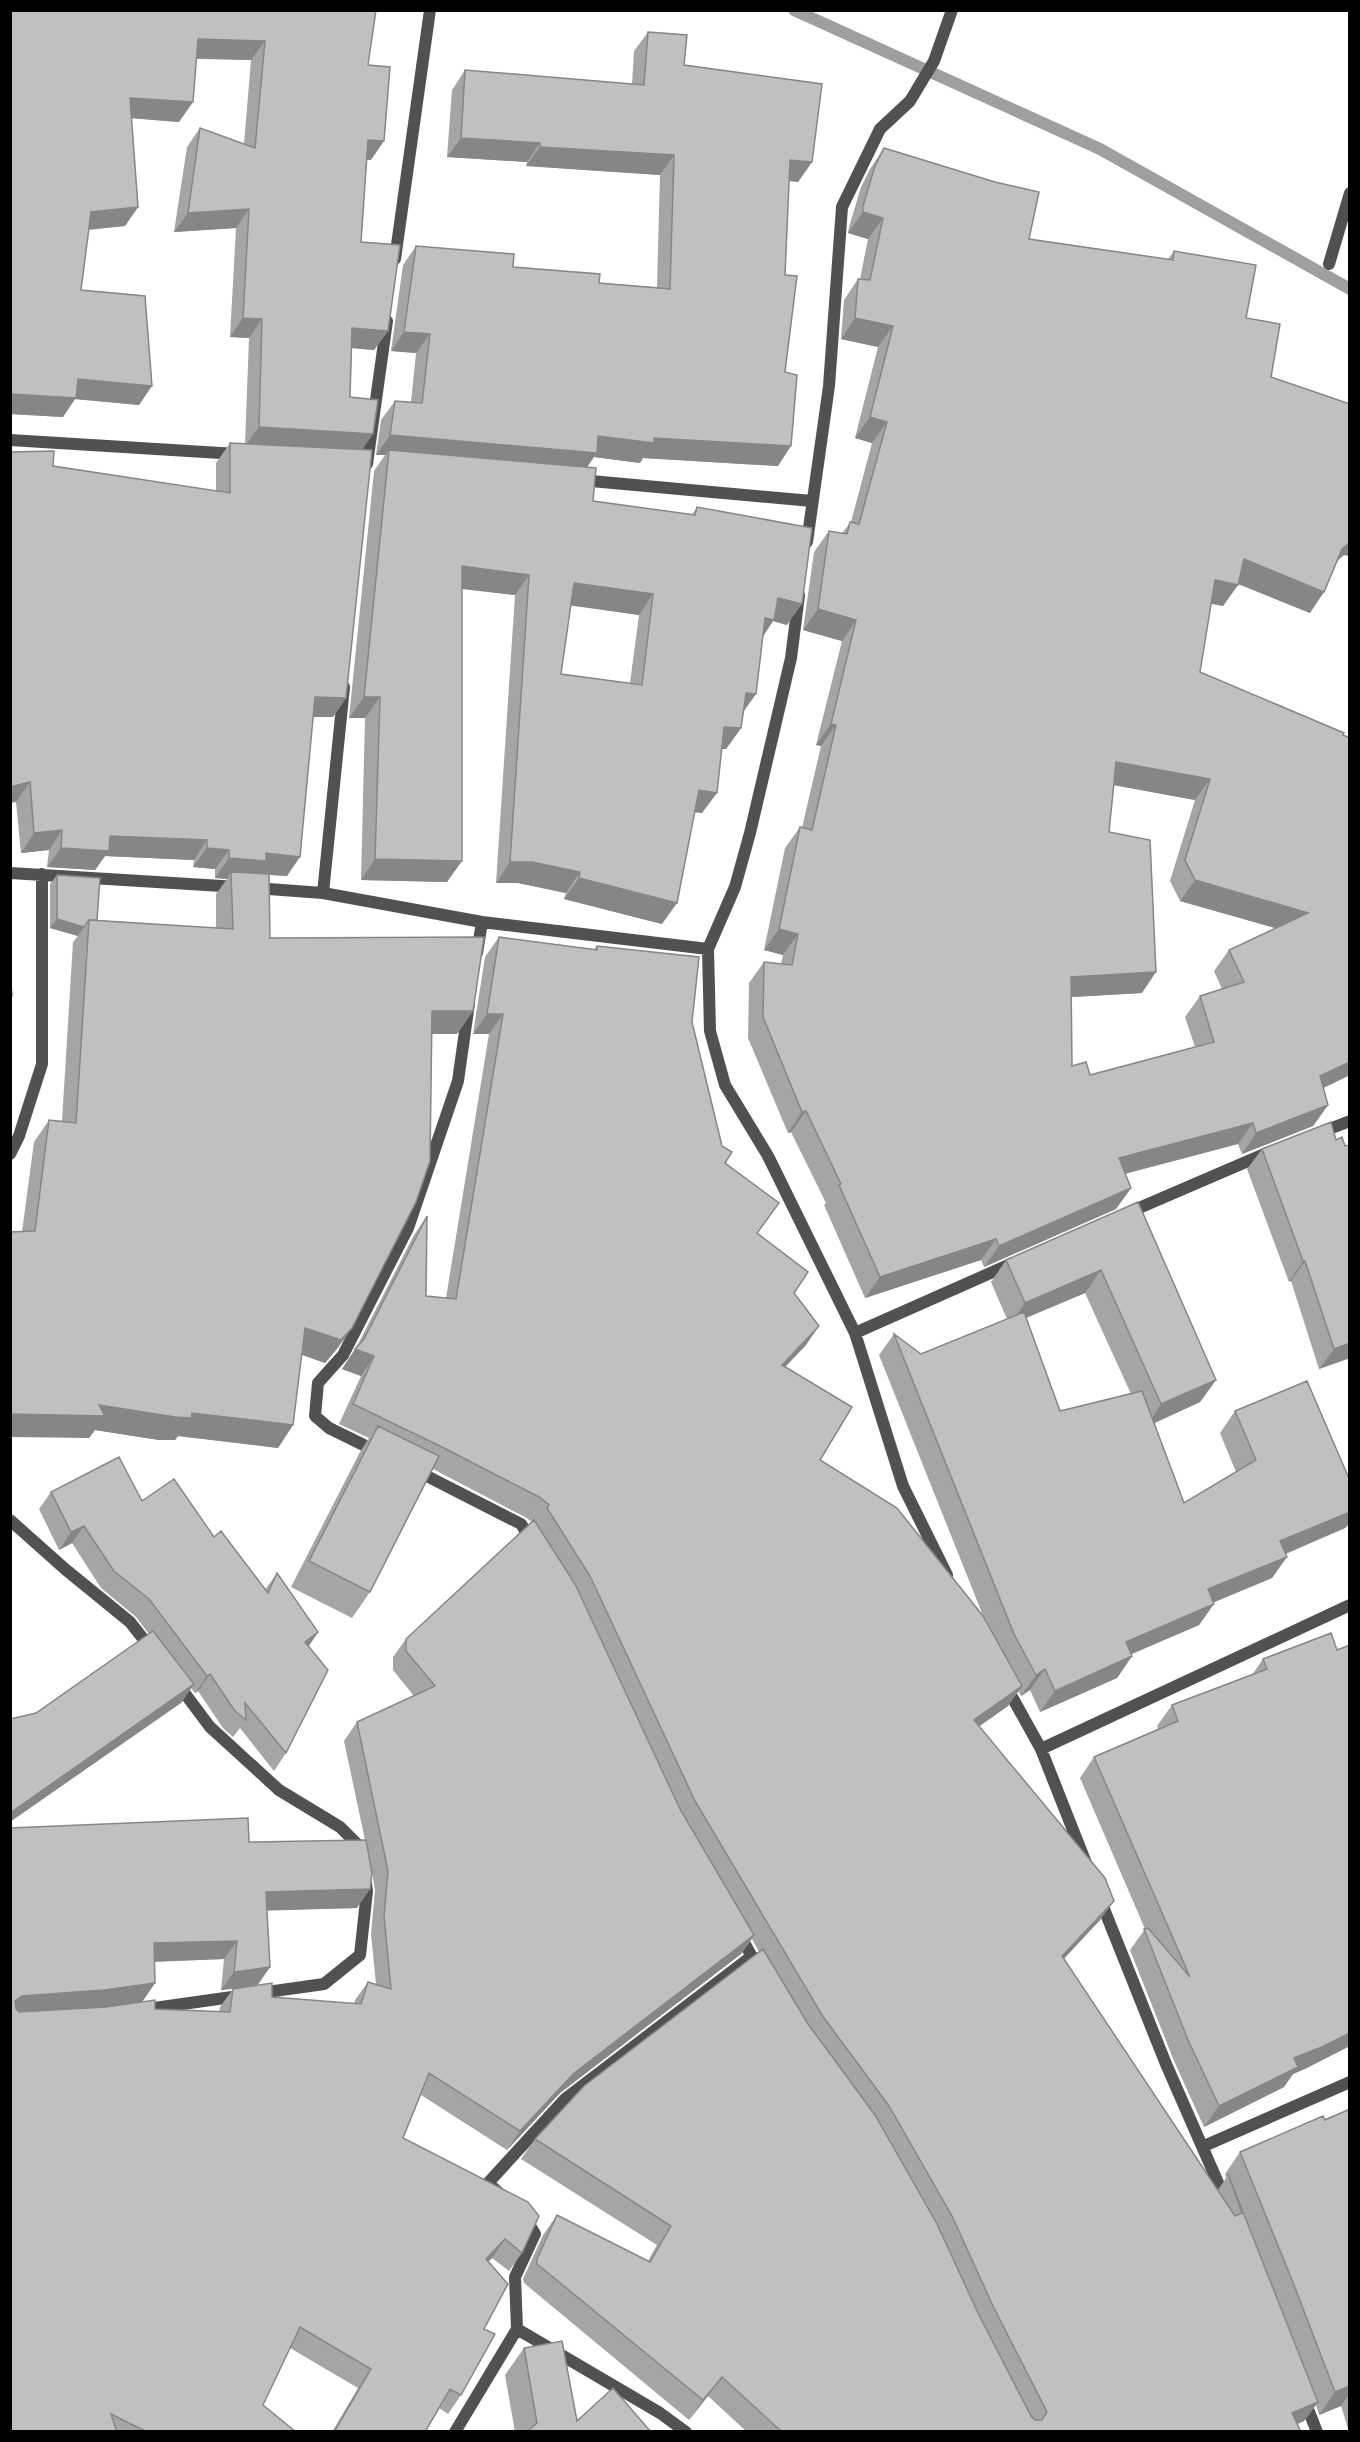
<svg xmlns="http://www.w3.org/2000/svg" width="1360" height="2442" viewBox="0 0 1360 2442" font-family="'DejaVu Sans',sans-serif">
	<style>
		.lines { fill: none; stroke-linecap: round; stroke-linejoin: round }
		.stream { stroke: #9f9f9f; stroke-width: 12 }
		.minor { stroke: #515151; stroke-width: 12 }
		.wall { fill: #a5a5a5; fill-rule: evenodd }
		.shaded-wall { fill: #868686 }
		.building { fill: #c0c0c0; stroke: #868686; stroke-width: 1.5; fill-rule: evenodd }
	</style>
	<rect width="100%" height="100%" fill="#fff"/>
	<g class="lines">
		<!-- stream -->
		<path class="stream" d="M794,10l306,139 250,140"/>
		<!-- minor -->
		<path class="minor" d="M395,259l35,-249
			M1329,264l21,-71
			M10,440l227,14
			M367,464l20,-143
			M580,480l232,21
			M807,542l22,-156 13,-179 38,-78 30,-28 24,-40 18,-51
			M799,595l-8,63 -41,175 -15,54 -27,62 2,82 15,54 43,71 87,177 48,153 44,89
			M10,873l228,14
			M255,888l68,5 159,29 226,27
			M323,893l21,-206
			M477,953l5,-31
			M1319,1133l31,-12
			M10,1154l9,-18 23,-72v-190
			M1125,1214l144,-62
			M855,1333l158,-70
			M378,1452l-49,-24 -14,-12 3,-33 25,-28 65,-127 50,-147 11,-78
			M415,1470l106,54 12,19
			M10,1520l55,49 65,53 22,28
			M177,1683l33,44 69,63 61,37 19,19 1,6
			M1006,1686l35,63 45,114
			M1041,1749l309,-144
			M1100,1899l66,165 60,137
			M738,1932l21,37
			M140,2010l184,-26 36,-29 7,-64 -2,-13
			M1204,2146l146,-64
			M499,2193l-11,-10 77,-84 187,-143
			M525,2217l10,17 -20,43 2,52 143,84 26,19
			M1304,2399l13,33
			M455,2432l62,-103"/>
	</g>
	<!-- wall -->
	<path class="wall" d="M10,10h366l-8,55 3,95h-5l-5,82 27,89 -14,19 -22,-2 -2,49 12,53 -16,248 -13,19h-20l-26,159 -18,-1 1,63 203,73 -16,23h-25l-80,294 -16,22 -11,13 -23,-8 -9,70 -15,23 -100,-12 -3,4h-16l-64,-10 -6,8 -67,-206 12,-90 15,-22 13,1 11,-179 5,-6 -28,-8v-44l7,-9 40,45 119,8v-34l11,-15 -12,-1v-9l-22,-2 1,-7 -89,-4 -10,14 -48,-3 2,-17 -28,3 -5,-51 37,-336 163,25v-28l14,-20 15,1 4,-106 -19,-1 6,-109 -62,4 13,-85 13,-19 44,16 7,-84 -55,-1 -17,63 -48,-4 7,89 -13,19 -36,3 -8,61 58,115 -64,-6 -12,18 -53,-3z
		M648,32l36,33 128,97 -14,20 -9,-1 -4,94v97l-7,94 -135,-8 -3,5 -46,-6 -7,10 6,34 99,14 5,-8 90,118 -14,-4 -10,15 -19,75 -3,17 -15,21h-4l-20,64 -7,-1 -33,112 -98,-25 2,-6 -48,-10h-22l19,-288 -53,-6 -15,293 -86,-2 4,-162h-16l25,-247 11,-16h-9l5,-35 14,-19 16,1 5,-49 -25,-2 12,-86 13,-19 97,21 86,16 58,4 3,-112 -134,-9 1,-4 -80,-5 5,-67 13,-20 167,14 2,-33zM571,605l68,10 -9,68 -69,-9z
		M884,148l145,91 139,20 6,-8 72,67 25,59 79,27v152l-6,-1 -7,6 -27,52 -72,-29 -15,22 -12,-2 -11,68 150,66v337l-27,13 5,17 -15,21 -71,28 -4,-10 -113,30 6,14 -15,21 -132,58 -3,-7 -116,38 -41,-93 2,-2 -35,-71 -3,1 -40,-95 1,-55 15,-21 17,2 2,-9 -19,-5 21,-102 15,-21 2,1 19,-82 -5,-1 26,-104 -39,-11 11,-78 15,-21 13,2 9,-11 21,-79 -17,-5 23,-91 -37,-8 3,-39 14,-21h2l8,-40 -20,-6 1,-6 12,-40 9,-18zM1114,785l81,15 -25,81 10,20 95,27 -46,22 -15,21 8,18 -22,7 -15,21 10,30 -105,28 -18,-9 -1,-69 71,-4 -33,-161z
		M499,937l95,12 3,-3 95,76 33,141 33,70 36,60 12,52 -21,22 35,93 164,158 -105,-263 15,-21 27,20 86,-35 -16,-37 15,-22 132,-58 78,178 -16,22 -46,21 30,80 52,-31 -16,-39 15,-22 115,70v42l-5,5 -59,26 -14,24 -58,24 -15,23 -68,29 1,2 -15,22 -77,34 -10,-22 -9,6 -3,-5 -10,15 -29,20 121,194 -36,39 154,231 8,-12 -1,-4 15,-22 110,-43v323h-1l-8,-26 -22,9 -3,-10 -12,16 -7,3 4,8h-554l-39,-36 -19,24 -165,-137 -1,-4 20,-44 14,-20 91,46 9,-16 -136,-86 14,-20 224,-187 -7,-13 -11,15 -181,139 -53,57 -86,-55 -18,43 119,115 -13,18 -17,-13 -4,4 -4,67 -23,66 -13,19 -9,-6 -14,24h-93l26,-44 -68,-40 -27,57 33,27h-286v-604l239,14 116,-2 -21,-99 13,-19 57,-26 -21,-26v-13l13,-18 126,-117 -7,-5 -92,-48 -63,123 -18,26 -61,-31 69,-135 9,-14 -30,-14 22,-48 -19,-7 13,-19 59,-115 13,-19 -1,80 20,2 43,-264h-16l12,-77zM1085,1293l46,101 -71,17 -34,-93zM372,1873l3,17 -4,44 5,50 -8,-2 -13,18 -1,4 -82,-7 -14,-12 12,-18 -3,-57 90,-2zM224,1959l-3,31 12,-1 -13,18 -1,5 -64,-3 -13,-7 13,-19v-21z
		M1262,1149l88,209 -31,11 -28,-88 -2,1 -42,-113z
		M51,1492l91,9 72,36 51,53 12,-17 41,59 -9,14 -23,107 -12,18 -34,-43 -7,9 -10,-9 -25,-37 -3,2 -4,-5 -10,15 -145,10 113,-79 -13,-17 -35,-29 -29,-45 -13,7 -20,-41z
		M1331,1633l-24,435 -14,6 -9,13 -80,40 -30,-66 -44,-111 15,-21 -65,-151 14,-21 64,-28 -1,-3 15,-21 80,-30 11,-16z
		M524,2348l53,73 74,11h-136l-10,-57z"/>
	<!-- shaded-wall -->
	<path class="shaded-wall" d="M198,39l67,2 -14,19 -66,-2z
		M130,98l63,4 -14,20 -63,-5z
		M461,138l79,5 -13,19 -80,-5z
		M368,140l16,1 -13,19 -17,-1z
		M540,147l134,8 -14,20 -134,-9z
		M790,160l22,2 -14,20 -22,-3z
		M138,207l-13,19 -47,5 13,-19z
		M249,209l-13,19 -62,4 14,-19z
		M863,212l20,6 -15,21 -20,-6z
		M243,318l19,1 -13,19 -19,-1z
		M855,318l38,8 -15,21 -37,-8z
		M352,328l36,3 -14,19 -35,-3z
		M404,332l26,2 -14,19 -25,-2z
		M78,379l74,7 -13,19 -64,-6 -12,18 -53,-3v-20z
		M870,417l17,5 -15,21 -17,-5z
		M259,427l114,7 -13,19 -115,-7z
		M390,435l208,1 56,2 137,8 -13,20 -135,-8 -3,5 -46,-6 -11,16 -194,-23 -4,5h-9z
		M1350,542v14l-6,-1 -17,15 15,-21z
		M1244,559l80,33 -14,21 -81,-33z
		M462,566l67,9 -14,20 -68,-8z
		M1215,580l23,5 -15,21 -23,-5z
		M574,583l79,11 -14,21 -79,-11z
		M778,598l24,6 -15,21 -14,-4 -13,20 -10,-2z
		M818,609l38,11 -14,21 -39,-11z
		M746,693l10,1 -15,21z
		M315,697l31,1 -13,19h-32z
		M364,697h16l-15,21h-16z
		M831,724l5,1 -15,21 -5,-1z
		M724,727l17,1 -15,21 -16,-1z
		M1116,762l94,17 -15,21 -93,-17z
		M30,782l-14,20 -6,1v-16z
		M699,790l18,3 -15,20 -17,-2z
		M62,830l-13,20 -28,3 13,-20z
		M110,836l97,4 -13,20 -89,-4 -10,14 -48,-3 14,-19z
		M207,848l22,2 -14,19 -22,-2z
		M266,853l34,4 -13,19 -56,-4 -4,7 -12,-1 14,-20z
		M375,859l87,2 -15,21 -86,-2z
		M510,862h22l48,10 -14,21 -48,-10h-22z
		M579,878l98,25 -15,21 -98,-25z
		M1195,880l113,33 -15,20 -113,-32z
		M57,919l27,8 -6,9 -28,-8z
		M779,929l19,5 -15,21 -19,-5z
		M1156,972l-14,21 -86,5 15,-21z
		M432,1011h41l-16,23h-41z
		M487,1014h16l-14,20h-16z
		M1350,1062v13l-45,22 15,-21z
		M1328,1105l-15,21 -71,28 14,-21z
		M806,1111l-15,21 -3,1 14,-21z
		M1253,1123l-15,21 -134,35 15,-21z
		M1131,1188l-15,21 -132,58 15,-21z
		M996,1239l-15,21 -116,38 15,-21z
		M1303,1261h2l-14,20 -2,1z
		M1101,1270l-16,23 -76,32 16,-22z
		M819,1326l-13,19 -38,40 14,-20z
		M305,1328h47l-16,22 -11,13 -36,-13z
		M1350,1343v15l-31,11 15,-20z
		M355,1349l19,7 -13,20 -19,-7z
		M1216,1380l-16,22 -54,25 15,-23z
		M99,1405l93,8 101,12 -15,23 -100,-12 -3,4h-16l-64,-10 -6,8 -79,-1v-23z
		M1350,1512v11l-5,5 -80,34 15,-21z
		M84,1526l-12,17 -13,7 12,-18z
		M1287,1557l-15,21 -79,33 15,-22z
		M1214,1604l-15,21 -88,38 15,-21z
		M318,1632l-12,18 -1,-8z
		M1132,1656l-15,22 -77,34 15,-21z
		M1045,1669l-15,21 -9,6 15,-21z
		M210,1674l-12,17 -3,2 12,-17z
		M194,1684l-13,19 -171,119v-9z
		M1022,1686l-14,20 -48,34 14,-20z
		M370,1889l-13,19 -104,3 13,-19z
		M1114,1901l-14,19 -52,55 14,-19z
		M754,1935l-13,19 -181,139 -53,57 13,-19 53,-57z
		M237,1941l-13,18 -83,3 13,-19z
		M270,1967l-13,18 -36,5 13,-18z
		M155,1983l-13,19 -51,7 -81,6 5,-14 7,-5z
		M1350,2033v13l-43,22 -14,6 -9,13 -80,40 15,-21 75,-48z
		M505,2239l-13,19 -19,19 13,-18z
		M722,2377l-14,19 -19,24 14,-20z
		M1350,2386v7l-9,13 -22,9 16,-23z
		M1318,2402l-14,19 -24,11 12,-19z"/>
	<!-- building -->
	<path class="building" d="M10,10h366l-8,55 22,2 -6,74 -16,-1 -7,102 39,3 -12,86 -36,-3 -2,69 28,3 -5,34 -114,-7 3,-108 -19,-1 6,-109 -61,4 12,-85 55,20 10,-107 -67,-2 -5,63 -63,-4 8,109 -47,5 -10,78 64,6 7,90 -74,-7 -2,19 -66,-4z
		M648,32l39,3 -3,30 138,19 -10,78 -22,-2 -5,115 12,1 -12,96 12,3 -6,71 -137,-8v5l-56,-7 -1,17 -207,-18 5,-34 27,2 8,-69 -26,-2 12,-86 98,8 -1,13 87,7 -1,9 71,6 4,-134 -134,-8v-4l-79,-5 4,-68 179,15z
		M884,148l111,34 44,10 -10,47 144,21 1,-9 82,14 -10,53 34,6 -9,53 79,27v138l-8,7 -18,43 -80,-33 -6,26 -23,-5 -15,92 144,61 -1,2 7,3v324l-30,14 8,29 -72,28 -3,-10 -134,35 12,30 -132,58 -3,-7 -116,38 -41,-92 2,-1 -35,-73 -4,1 -39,-95 1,-55 28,3 6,-31 -19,-5 21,-102 12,3 24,-105 -5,-1 25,-104 -38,-11 11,-78 18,3 3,-12 9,2 28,-102 -17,-5 23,-91 -38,-8 3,-39 12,1 13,-62 -20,-6v-6l12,-40zM1116,762l94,17 -25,81 10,20 113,33 -79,37 15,32 -44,14 14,46 -124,33 -4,-13 -14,4 -1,-89 85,-5 -6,-132 -41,-8z
		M230,443l142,7 -26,248 -31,-1 -15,160 -34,-4v8l-37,-3v-8l-22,-2v-8l-97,-4 -1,15 -48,-3 1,-18 -28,3 -4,-51 -20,5v-335l44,-1 -1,15 177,27z
		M389,450l207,18 -3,33 102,14 2,-8 115,21 -10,76 -24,-6 -4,22 -9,-2 -9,76 -10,-1 -5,35 -17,-1 -7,66 -18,-3 -22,113 -98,-25 1,-6 -48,-10h-22l19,-287 -67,-9v295l-87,-2 5,-162h-16zM574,583l79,11 -11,91 -81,-11z
		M231,872l38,2 1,64 214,-1 -11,74h-41l-2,150 -14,41 -64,126 -11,12 -36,-12 -12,97 -101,-12 -1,5 -16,-1 -76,-12 6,11 -95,-2v-182l25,-1 14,-111 27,3 13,-203 144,9z
		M57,875l43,3 -3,42h-8l-5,7 -27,-8z
		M499,937l98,13v-4l102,11 -7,65 30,124 10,6 -7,11 54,40 -22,30 51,39 -14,21 25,33 -37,39 70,42 -32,53 77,48 86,108 39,70 -48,34 131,158 9,23 -52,55 173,260 7,-3 -14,-39 90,228 -26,11 9,19h-519l-60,-55 -19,23 -166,-136v-5l20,-44 93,47 21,-36 -136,-87 49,-53 179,-137 45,75 67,91 62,109 41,89 53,103 4,4h7l5,-8 -54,-106 -41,-90 -63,-110 -67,-91 -127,-214 -105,-225 -43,-68 2,-3 -10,-8 -95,-49 -91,-44 21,-48 -19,-7 9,-10 63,-123 -1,80 30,3 47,-285h-16z
		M10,969l2,27h-2z
		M1331,1122l5,18 6,-3 3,9 5,-1v198l-16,6 -29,-88h-2l-41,-112z
		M1138,1202l78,178 -55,24 -60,-134 -76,33 -19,-43z
		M1024,1312l36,99 82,-20 42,112 72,-43 -21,-49 72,-30 43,100v31l-70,29 7,16 -79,32 6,15 -88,38 6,14 -77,35 -10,-22 -9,6 -22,-41 -120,-300 27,20z
		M378,1426l61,30 -69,136 -61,-31z
		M119,1457l23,44 32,-22 40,58 7,-6 47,62 9,-20 41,59 -13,10 23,28 -42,83 -41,-50 1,17 -11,-9 -25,-37 -3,2 -58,-77 -35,-28 -30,-45 -13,6 -20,-40z
		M534,1520l41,64 105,225 74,126 -181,139 -53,57 -91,-58 -26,65 125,64 11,14 -17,37 -17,-14 -19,20 22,25 -24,45 11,5 -34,61 -11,-6 -25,43h-91l37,-63 -71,-42 -37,78 33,27h-149l-36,-18 6,18h-107v-604l238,-10 1,24 117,-2 6,33 -2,16 -104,3 4,75 -36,5 3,-31 -83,2 1,40 -51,7 -82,6 -7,5 1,8 3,3 87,-5 49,-7v9l75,3 3,-23 39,-6v14l89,7 7,-22 23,7 -7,-73 4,-45 -31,-149 78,-36 -29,-35v-12z
		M153,1631l41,53 -184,129v-94l26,-6z
		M1331,1633l6,17 13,-5v388l-28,14 -28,11 4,9 -79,39 -31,-66 -44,-111 4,-1 42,49 -96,-220 84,-36 -6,-16 95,-36 -4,-10z
		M1350,2109v277l-15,6 -41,-107 -54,-133 83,-36 2,4z
		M562,2341l15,80 36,-33 38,44h-124l10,-9 -13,-75z"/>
	<!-- border -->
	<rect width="1360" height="2442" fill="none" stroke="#000000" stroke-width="24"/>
</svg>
